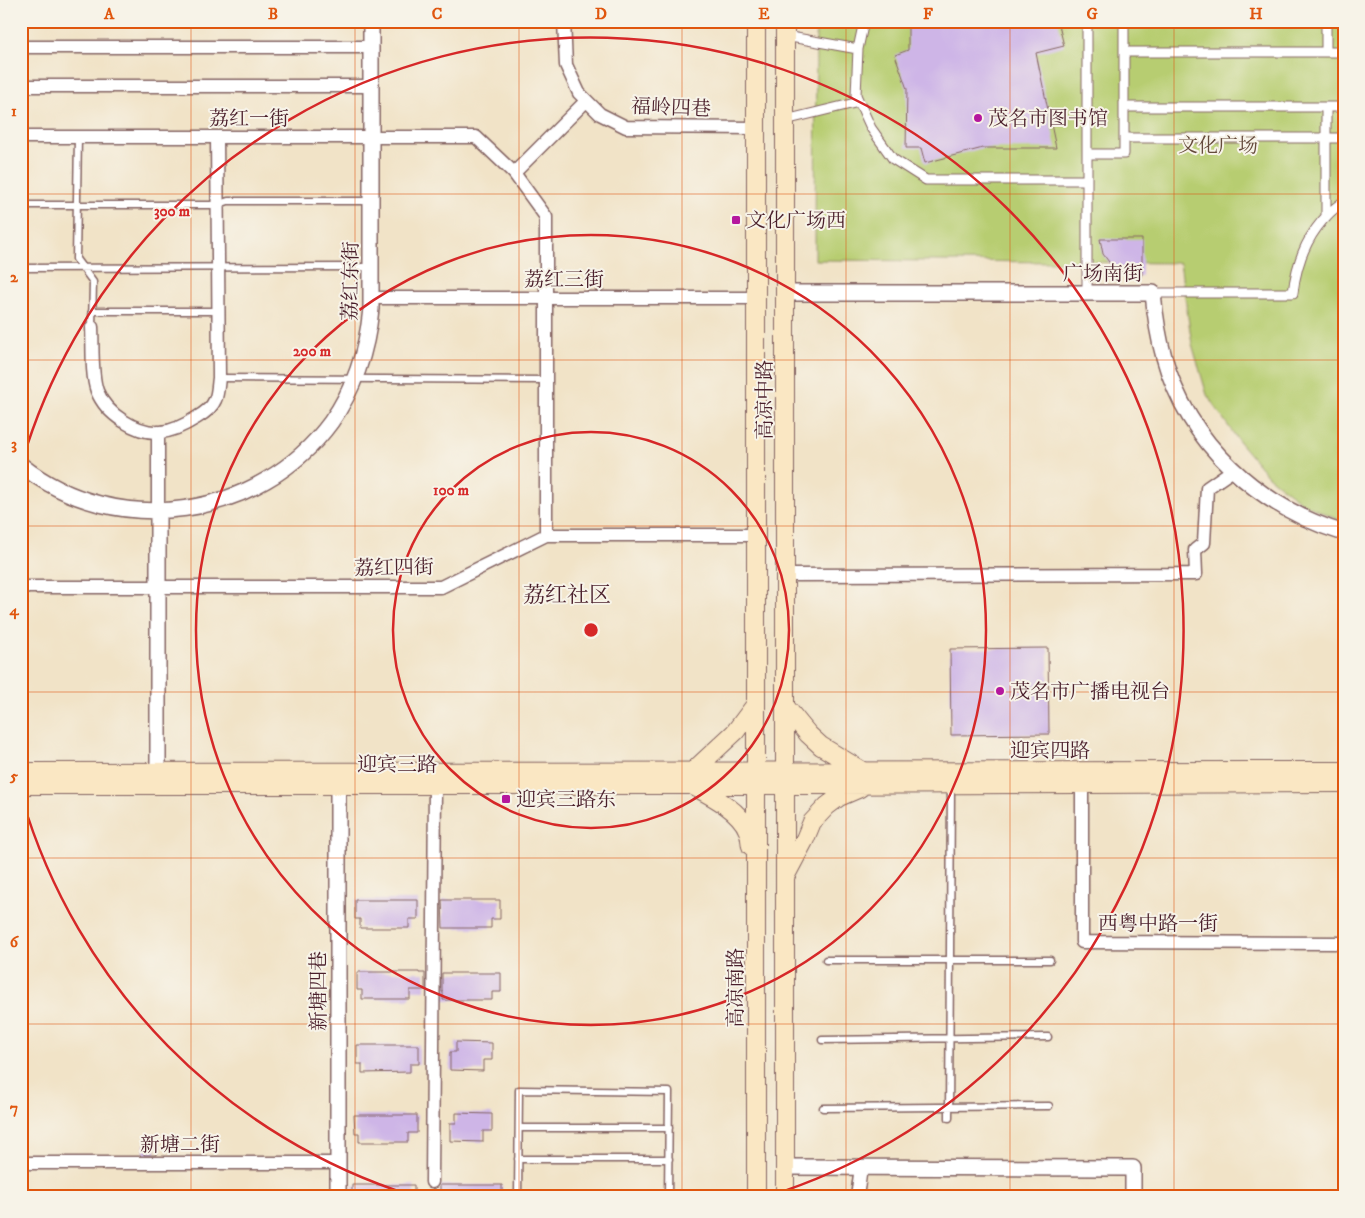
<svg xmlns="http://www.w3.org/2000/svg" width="1365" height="1218" viewBox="0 0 1365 1218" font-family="'IM FELL DW Pica','Noto Serif SC',serif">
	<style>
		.green { fill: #b7cd71; stroke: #80764e }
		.building { fill: #ceb5e7 }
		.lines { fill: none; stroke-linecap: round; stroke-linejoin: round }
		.service-casing { stroke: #846462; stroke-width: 9 }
		.pedestrian-casing { stroke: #846462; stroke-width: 11 }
		.minor-casing { stroke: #846462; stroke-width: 15 }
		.tertiary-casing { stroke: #846462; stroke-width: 18 }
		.secondary-casing { stroke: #846462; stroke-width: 20 }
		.service { stroke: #fff; stroke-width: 6 }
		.pedestrian { stroke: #fff; stroke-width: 9 }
		.minor { stroke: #fff; stroke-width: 12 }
		.tertiary { stroke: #fff; stroke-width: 15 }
		.secondary { stroke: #fae7c3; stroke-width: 18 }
		.grid { fill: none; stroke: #e0560e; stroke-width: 1; stroke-opacity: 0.55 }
		.ring { fill: none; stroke: #d62828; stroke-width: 2.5 }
		.poi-dot { fill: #b5179e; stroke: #f7f3e8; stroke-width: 2 }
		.labels { text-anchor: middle; stroke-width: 4; stroke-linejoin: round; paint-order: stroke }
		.street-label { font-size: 20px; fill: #4a1f2b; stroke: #f7f3e8 }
		.poi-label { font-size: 20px; fill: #4a1f2b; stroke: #f7f3e8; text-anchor: start }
		.park-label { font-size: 20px; fill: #654a3c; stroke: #f7f3e8 }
		.quarter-label { font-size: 22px; fill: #4a1f2b; stroke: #f7f3e8 }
		.centre { fill: #d62828; stroke: #f7f3e8; stroke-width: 2.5 }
		.ring-label { font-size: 15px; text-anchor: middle; font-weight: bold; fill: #d62828; stroke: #f7f3e8; stroke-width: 4; stroke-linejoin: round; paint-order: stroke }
		.neatline { fill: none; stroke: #e0560e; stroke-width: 2 }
		.grid-label { font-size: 16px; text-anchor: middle; font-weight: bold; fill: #e0560e }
	</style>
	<rect width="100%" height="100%" fill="#f7f3e8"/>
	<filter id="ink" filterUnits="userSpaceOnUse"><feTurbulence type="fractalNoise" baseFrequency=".02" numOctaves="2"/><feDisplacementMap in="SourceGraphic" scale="10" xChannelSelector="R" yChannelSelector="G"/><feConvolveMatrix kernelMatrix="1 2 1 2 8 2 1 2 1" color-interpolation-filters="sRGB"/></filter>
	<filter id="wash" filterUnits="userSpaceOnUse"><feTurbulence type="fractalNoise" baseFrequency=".0096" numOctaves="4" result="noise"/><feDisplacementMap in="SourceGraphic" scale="20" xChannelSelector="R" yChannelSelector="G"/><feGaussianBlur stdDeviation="1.12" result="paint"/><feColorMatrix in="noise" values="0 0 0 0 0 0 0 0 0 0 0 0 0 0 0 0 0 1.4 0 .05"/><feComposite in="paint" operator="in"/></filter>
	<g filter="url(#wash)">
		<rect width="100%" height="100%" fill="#f1e3c7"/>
		<!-- green -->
		<path class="green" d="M816,21h528v500l-5,-1 -35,-16 -36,-28 -28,-33 -33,-48 -15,-51 -12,-81 -365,-3z"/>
		<g id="blocks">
			<!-- building -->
			<path class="building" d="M924,21h134l6,25 -28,7 20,95h-73l-58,15 -4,-15h-15l1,-59 -12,-34 13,-5v-27z
				M1100,239h42v37h-8l-8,-2 -14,-8 -9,-12z
				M1048,648l1,86 -98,1 -1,-86z
				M355,900h63v19h-9v9h-49v-9h-5z
				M442,900h58v19h-9v9h-48z
				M357,972h62v1h6v17h-15v9h-48v-9h-5z
				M442,973h59v19h-9v8h-49v-8h-1z
				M456,1042l36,1v17h-9v11l-33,-1v-18h6z
				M357,1045h62v19h-9v8l-48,1v-9h-5z
				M456,1113l36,1v17h-9v11l-33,-1v-18h6z
				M354,1115h63v18h-9v9h-49v-9h-4z
				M144,1144h12v11h-12z
				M352,1185h62v12h-62z
				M440,1185h62v12h-62z"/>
		</g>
	</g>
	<g filter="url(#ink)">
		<use href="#blocks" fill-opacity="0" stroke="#846462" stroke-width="1"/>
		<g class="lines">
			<defs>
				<path id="service" d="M78,137l-2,122 17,23 -1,45
					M21,205h196l11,-4h143
					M21,268l350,-1
					M92,311h126
					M219,378l327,2
					M826,960h224
					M822,1040l226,-3
					M823,1108l226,-2
					M949,1118l2,-332
					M519,1128h150
					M518,1159h151
					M518,1197l1,-107 150,2 -1,105"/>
				<path id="pedestrian" d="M864,21l-6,28 -2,46 15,33 22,31 33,21h161
					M1087,21v272
					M1326,21v31
					M785,36l73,13
					M1124,52h220
					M1124,107h220
					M785,120l74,-18
					M1124,138h220
					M1087,154h37v-133
					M1326,217v-110
					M1153,293h140c4,-37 20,-70 51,-92"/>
				<path id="minor" d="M564,21l2,44 13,28 21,21 26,13 130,1
					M21,47h350
					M21,86h350
					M21,137h455l38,36 32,44v318
					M514,173l72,-72
					M371,298h385
					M92,327c1,18 -1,48 5,64 9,23 39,43 64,41 13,-1 24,-7 35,-14 7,-4 16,-10 19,-18 3,-6 3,-16 4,-22l-2,-241
					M158,432v79
					M785,575l411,-1 -1,-24 9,-7 3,-55 26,-18
					M21,587h420l105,-52h210
					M1082,776v166l262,1
					M21,1163h317
					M432,1182l3,-397
					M857,1197l4,-30"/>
				<path id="tertiary" d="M785,293h368c2,22 5,43 11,64 24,87 95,150 180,176
					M21,465c95,76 239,54 310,-43 24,-34 36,-72 40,-113v-288
					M158,511v261
					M338,785v412
					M785,1167l348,1v29"/>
				<path id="secondary" d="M756,21v1176
					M785,21v1176
					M785,706l23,28 13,12 43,26
					M21,772l1323,-1
					M692,772l43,-40 21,-28
					M21,785h752l571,-2
					M695,787c17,9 46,24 53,44 2,4 2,10 3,15
					M786,875l19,-36 7,-17 15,-16 12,-9 21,-9"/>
			</defs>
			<!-- service casing -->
			<use href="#service" class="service-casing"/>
			<!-- pedestrian casing -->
			<use href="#pedestrian" class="pedestrian-casing"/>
			<!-- minor casing -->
			<use href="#minor" class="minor-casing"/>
			<!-- tertiary casing -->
			<use href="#tertiary" class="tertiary-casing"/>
			<!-- secondary casing -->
			<use href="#secondary" class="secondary-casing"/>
			<!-- service -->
			<use href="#service" class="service"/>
			<!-- pedestrian -->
			<use href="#pedestrian" class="pedestrian"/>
			<!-- minor -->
			<use href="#minor" class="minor"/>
			<!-- tertiary -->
			<use href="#tertiary" class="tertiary"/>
			<!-- secondary -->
			<use href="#secondary" class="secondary"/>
		</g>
	</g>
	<!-- grid -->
	<path class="grid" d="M191,21v1176M355,21v1176M519,21v1176M682,21v1176M846,21v1176M1010,21v1176M1174,21v1176M21,194h1323M21,360h1323M21,526h1323M21,692h1323M21,858h1323M21,1024h1323"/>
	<!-- distance rings -->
	<g class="ring">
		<circle cx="591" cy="630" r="198"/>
		<circle cx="591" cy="630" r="395"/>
		<path d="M413 1196A593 593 0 0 1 22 798M22 462A593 593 0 1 1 769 1196"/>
	</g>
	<!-- markers -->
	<g class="poi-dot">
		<circle cx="978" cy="118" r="5"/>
		<rect x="731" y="215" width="10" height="10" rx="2.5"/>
		<circle cx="1000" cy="691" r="5"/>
		<rect x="501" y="794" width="10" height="10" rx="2.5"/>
	</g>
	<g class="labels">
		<!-- street labels -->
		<g class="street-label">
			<text transform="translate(671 107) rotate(2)" y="7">福岭四巷</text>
			<text x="249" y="125">荔红一街</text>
			<text x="1103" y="280">广场南街</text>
			<text x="564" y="286">荔红三街</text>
			<text transform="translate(350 281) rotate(-89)" y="7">荔红东街</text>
			<text transform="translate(764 400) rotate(-90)" y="7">高凉中路</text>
			<text transform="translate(394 567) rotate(-1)" y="7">荔红四街</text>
			<text x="1050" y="757">迎宾四路</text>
			<text x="397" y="771">迎宾三路</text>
			<text x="1158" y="930">西粤中路一街</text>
			<text transform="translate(735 988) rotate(-90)" y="7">高凉南路</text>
			<text transform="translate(318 991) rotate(-90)" y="7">新塘四巷</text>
			<text x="180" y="1151">新塘二街</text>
		</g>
		<!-- poi labels -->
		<g class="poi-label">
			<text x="988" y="125">茂名市图书馆</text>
			<text x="746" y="227">文化广场西</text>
			<text x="1010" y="698">茂名市广播电视台</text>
			<text x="516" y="806">迎宾三路东</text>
		</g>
		<!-- park labels -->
		<g class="park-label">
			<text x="1218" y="152">文化广场</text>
		</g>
		<!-- quarter labels -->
		<g class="quarter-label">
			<text x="567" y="602">荔红社区</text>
		</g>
	</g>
	<circle cx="591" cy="630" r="8" class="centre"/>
	<g class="ring-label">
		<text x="172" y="216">300 m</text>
		<text x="312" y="356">200 m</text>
		<text x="451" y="495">100 m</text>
	</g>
	<!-- margin -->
	<rect width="1365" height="1218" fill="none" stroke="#f7f3e8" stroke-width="55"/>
	<rect x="28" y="28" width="1310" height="1162" class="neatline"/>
	<g class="grid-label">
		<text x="109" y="19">A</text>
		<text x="273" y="19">B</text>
		<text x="437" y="19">C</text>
		<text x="601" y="19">D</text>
		<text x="764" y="19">E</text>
		<text x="928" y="19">F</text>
		<text x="1092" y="19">G</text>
		<text x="1256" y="19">H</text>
		<text x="14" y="116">1</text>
		<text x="14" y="282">2</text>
		<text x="14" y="449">3</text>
		<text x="14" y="615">4</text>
		<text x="14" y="781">5</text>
		<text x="14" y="947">6</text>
		<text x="14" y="1113">7</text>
	</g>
</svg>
